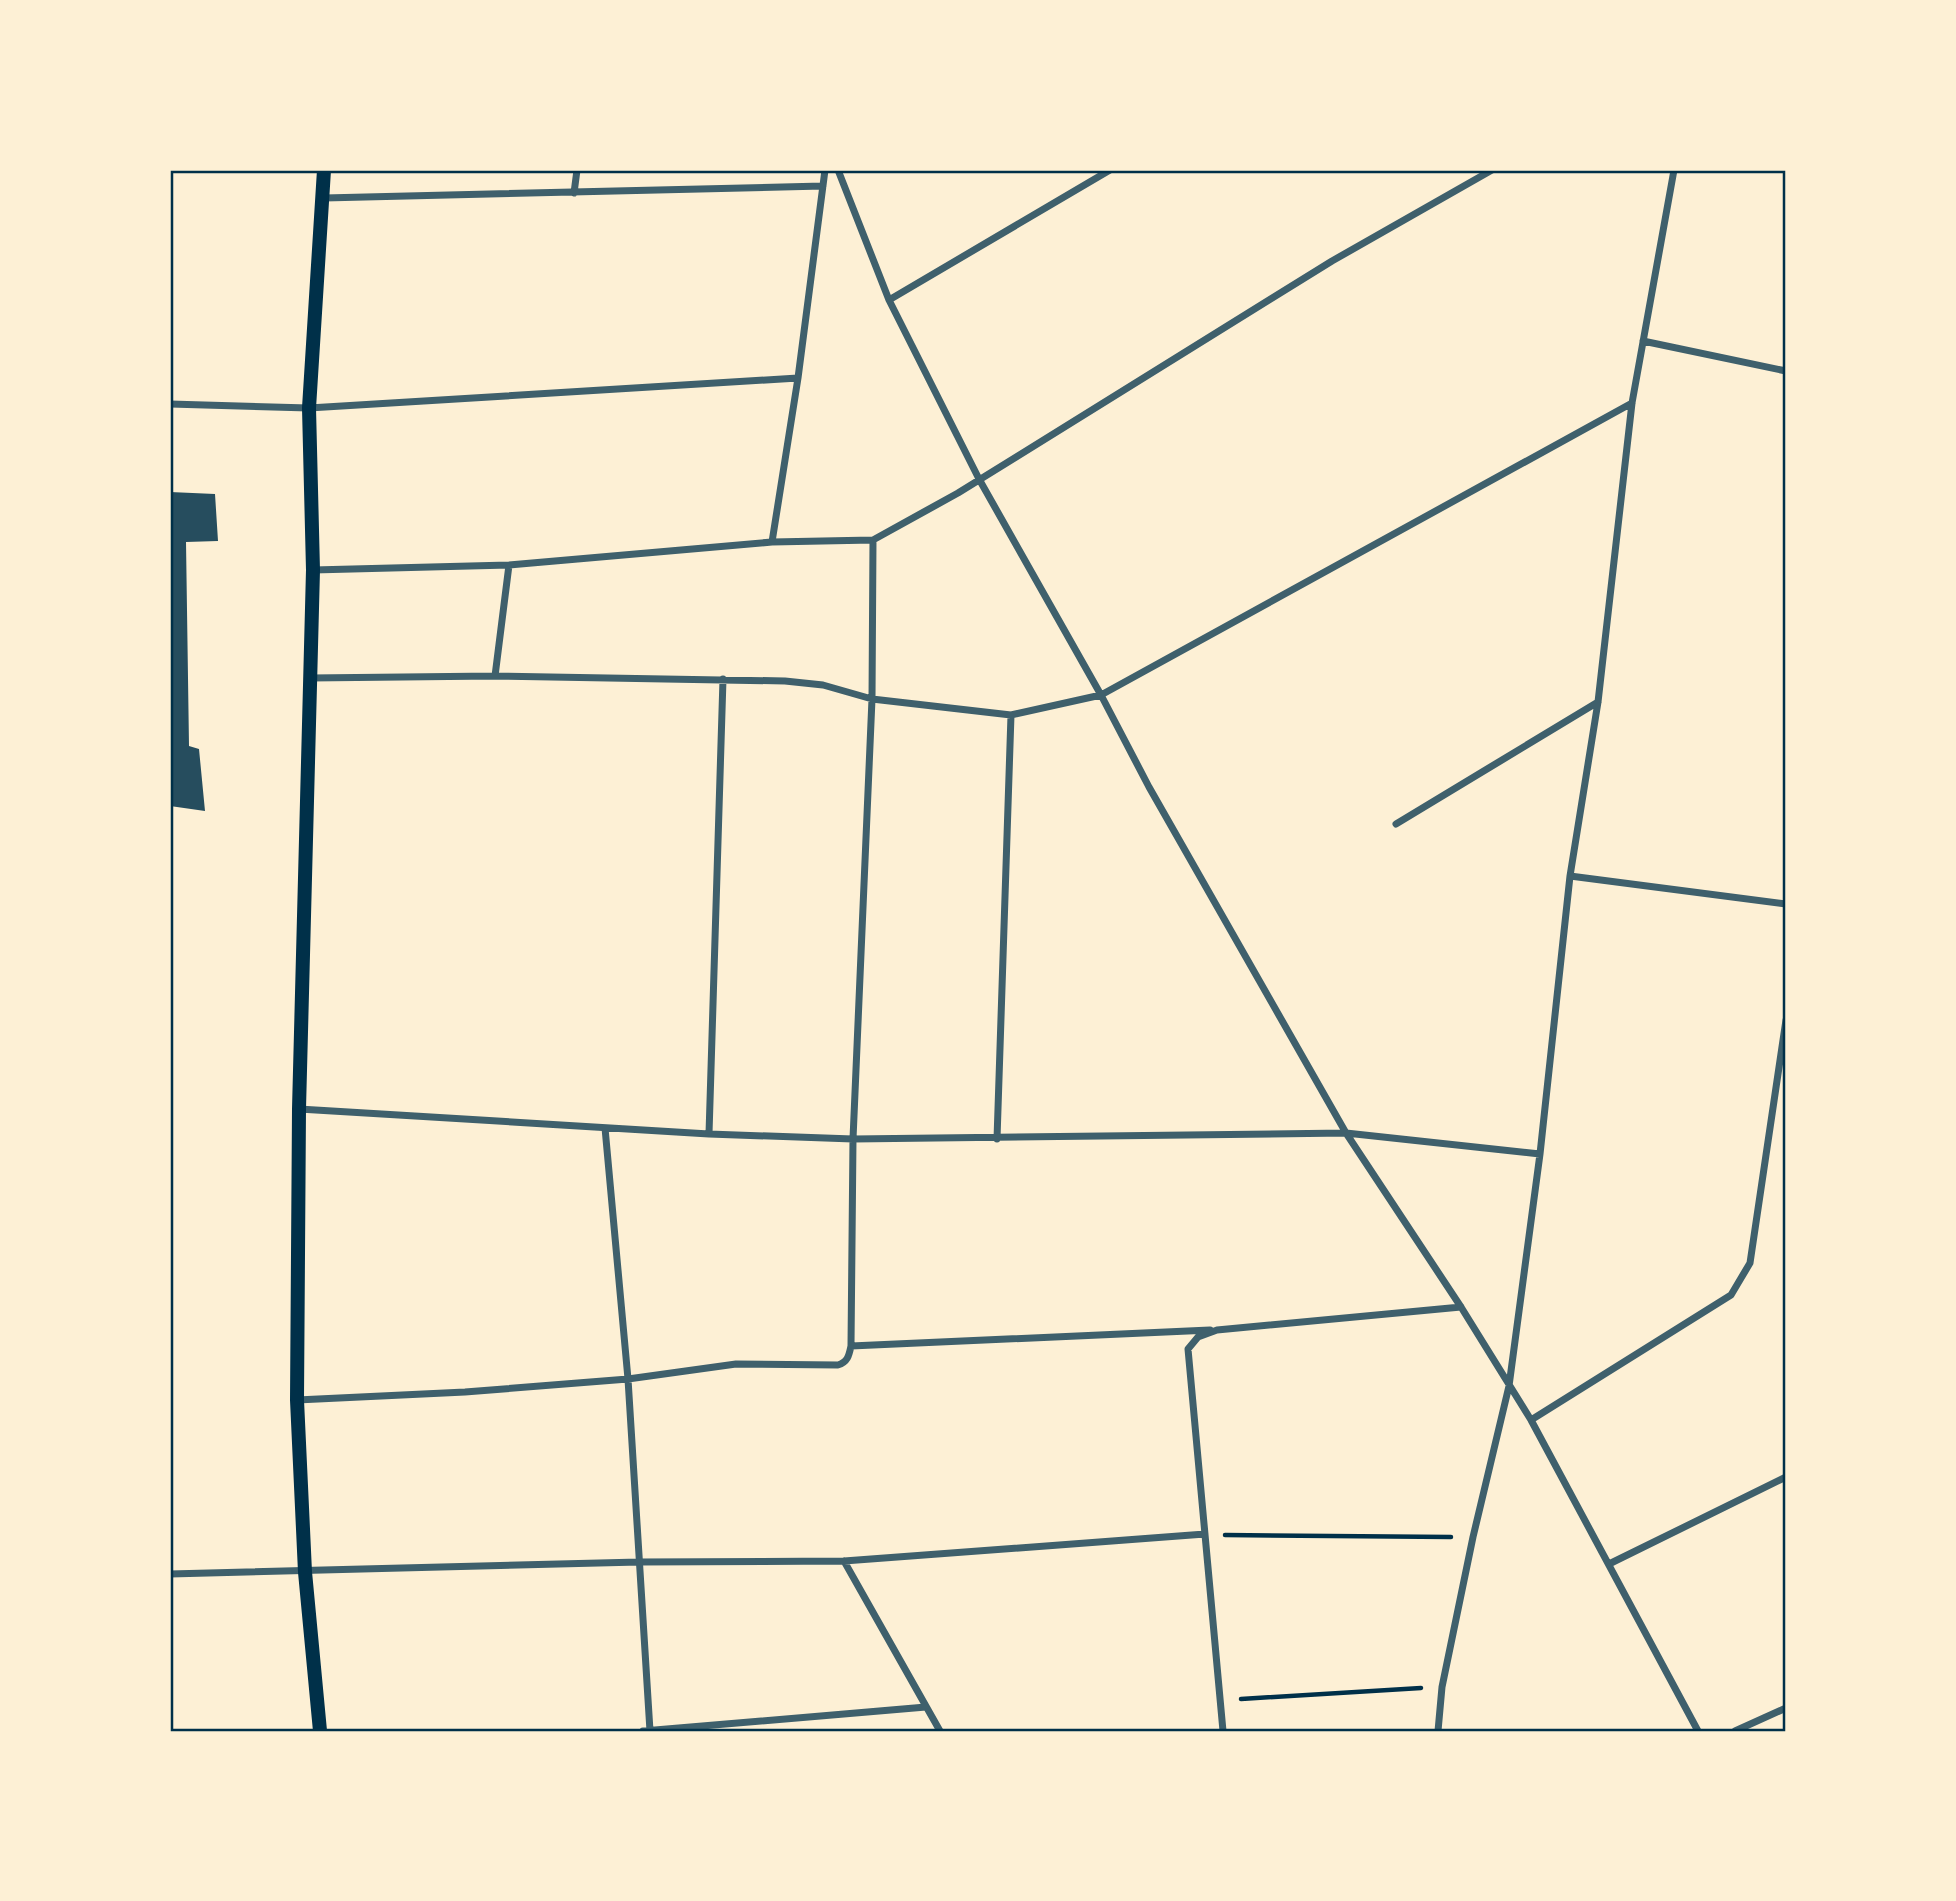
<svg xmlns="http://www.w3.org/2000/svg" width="1956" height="1901" viewBox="0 0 1956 1901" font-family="Manrope,sans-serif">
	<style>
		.building { fill: #264d5e }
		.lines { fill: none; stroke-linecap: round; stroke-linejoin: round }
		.path { stroke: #003049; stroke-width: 4.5 }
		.minor { stroke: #3f606c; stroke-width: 7 }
		.secondary { stroke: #003049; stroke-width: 14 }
		.neatline { fill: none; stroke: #003049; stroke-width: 2.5 }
	</style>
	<rect width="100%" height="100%" fill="#fdf0d5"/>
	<!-- building -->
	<path class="building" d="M170,492l45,2 3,47 -32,1 3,204 10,3 6,62 -35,-5z"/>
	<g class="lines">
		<!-- path -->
		<path class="path" d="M1225,1535l226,2
			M1241,1699l180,-11"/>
		<!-- minor -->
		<path class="minor" d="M838,170l51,130 90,179 122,216 48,92 197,346 115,174 70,113 167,311
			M574,193l3,-23
			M324,198l499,-12
			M889,300l221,-130
			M1643,341l143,30
			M170,404l139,4 489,-30
			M772,542l26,-164 27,-208
			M313,570l196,-5 263,-23 101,-2 85,-47 374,-232 160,-91
			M495,676l14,-111
			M310,678l185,-2 290,5 38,4 49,14 139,16 90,-20 531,-292
			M1396,824l202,-122
			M1570,876l216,28
			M299,1109l410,25 144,5 493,-6 194,21
			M605,1128l23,251 22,352
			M709,1134l14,-455
			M997,1139l14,-424
			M851,1346l359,-16
			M297,1400l168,-8 163,-13 108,-15 102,1c10,-3 11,-10 13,-19l2,-207 19,-440 1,-159
			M1531,1420l200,-125 19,-32 36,-243
			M844,1561l96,170
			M1609,1564l177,-87
			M170,1574l469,-12 205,-1 361,-27
			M643,1731l283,-24
			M1223,1731l-35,-382 10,-12 19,-7 244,-23
			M1438,1731l4,-44 31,-150 36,-151 31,-232 30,-278 28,-174 34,-299 42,-233
			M1735,1731l51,-23"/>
		<!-- secondary -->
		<path class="secondary" d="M320,1731l-15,-159 -8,-172 2,-291 14,-539 -4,-162 15,-238"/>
	</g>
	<!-- border -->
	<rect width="1956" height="1901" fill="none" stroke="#fdf0d5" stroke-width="343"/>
	<rect x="172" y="172" width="1612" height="1558" class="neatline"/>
</svg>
